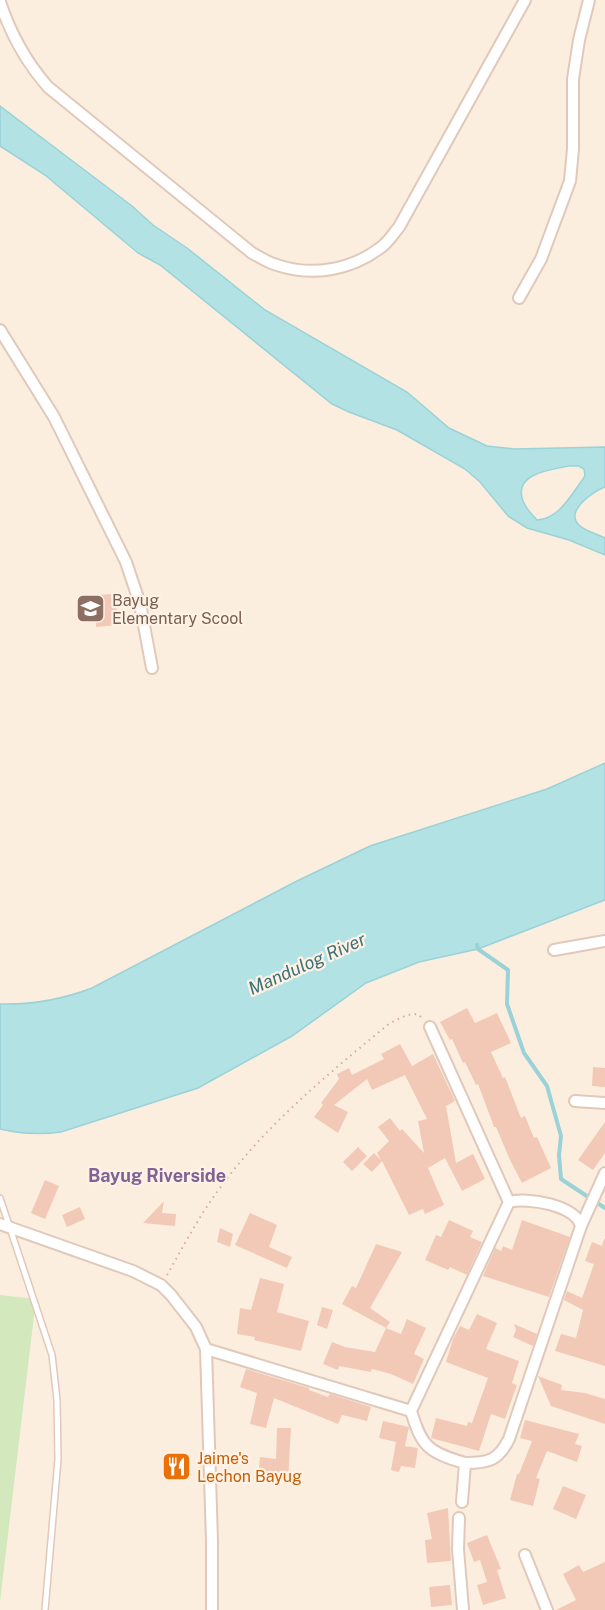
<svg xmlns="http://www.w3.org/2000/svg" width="605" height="1610" viewBox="0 0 605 1610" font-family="'Public Sans',sans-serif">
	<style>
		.green { fill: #d3e9bd }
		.water { fill: #b3e2e5; stroke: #9ad2d7; stroke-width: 1.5; fill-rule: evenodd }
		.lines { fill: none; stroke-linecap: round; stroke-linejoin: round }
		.stream { stroke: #9ad2d7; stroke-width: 4 }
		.building { fill: #f2c9b6 }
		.lane-casing { stroke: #e0c9bb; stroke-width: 8 }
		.street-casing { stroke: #e0c9bb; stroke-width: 14 }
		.path { stroke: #d6ac9a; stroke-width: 2; stroke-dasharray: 1.5 4.5; stroke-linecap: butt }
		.lane { stroke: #fff; stroke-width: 5 }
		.street { stroke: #fff; stroke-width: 10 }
		.labels { text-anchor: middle; stroke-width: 4.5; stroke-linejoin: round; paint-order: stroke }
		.education-label { font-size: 16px; fill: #785e54; stroke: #fff2e4; text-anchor: start }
		.food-label { font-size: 16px; fill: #c56008; stroke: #fff2e4; text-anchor: start }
		.water-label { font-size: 18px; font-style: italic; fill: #3b7278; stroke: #fff2e4 }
		.neighbourhood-label { font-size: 18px; font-weight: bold; fill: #806296; stroke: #fff2e4 }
	</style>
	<rect width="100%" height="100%" fill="#fceede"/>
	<!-- green -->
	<path class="green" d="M0,1295l36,4 -36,303z"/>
	<!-- water -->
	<path class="water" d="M0,106l132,100 21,19 34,23 78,62 142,82 42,36 38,18 27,3 91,-2v40c-11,4 -41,24 -26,38 6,6 18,9 26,13v17l-36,-15 -42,-12 -19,-12 -28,-34 -15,-13 -68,-39 -48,-18 -17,-8 -172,-139 -22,-12 -93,-78 -45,-29zM569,466h10l5,3 1,7 -2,3c-12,16 -24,40 -46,41 -6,-6 -11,-11 -14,-19 -10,-28 27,-31 46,-35z
		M605,763v137l-127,49 -59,13 -53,21 -74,53 -94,52 -137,44c-21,3 -40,2 -61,-3v-125c31,1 63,-5 92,-16l205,-107 73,-35 177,-57z"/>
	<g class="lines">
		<!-- stream -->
		<path class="stream" d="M477,945l1,4 30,21 -1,34 17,49 23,33 14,50 -2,19 2,24 44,29"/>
	</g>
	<!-- building -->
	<path class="building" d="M116,594l2,31 -22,2 -2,-32z
		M467,1008l8,15 22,-10 14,30 -20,9 12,26 2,-1 16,41 4,-2 9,22 3,-1 14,31 -29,15 -12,-23 -14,-33h-2l-16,-43 -2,1 -11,-23 -2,1 -11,-24 -2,1 -10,-18z
		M400,1044l12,22 21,-12 22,47 -9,5 10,57 17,-9 12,25 -23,12 -17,-33 -17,10 16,37 -19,9 -2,-5 -14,6 -27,-54 -10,11 -9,-8 11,-11 7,7 -4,-7 12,-12 -11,-14 12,-9 10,13 2,-2 22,24 -6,-32 9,-2 -22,-44 -33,15 -5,-11 -33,26 14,7 -10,21 -24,-16 9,-12 -2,-2 18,-24 -2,-5 12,-6 3,7 32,-16 -3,-5z
		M593,1067l12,1v19l-13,-1z
		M605,1122v31l-12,17 -15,-10z
		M358,1147l9,9 -15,15 -9,-9z
		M45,1180l14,6 -14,33 -14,-6z
		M164,1201l-2,12 14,1 -1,12 -32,-3z
		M80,1207l5,12 -18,8 -5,-12z
		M250,1213l27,12 -8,22 23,10 -5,11 -52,-23z
		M449,1220l24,11 -3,6 12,5 -15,33 -17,-8 -2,3 -23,-10 11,-25 5,2z
		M522,1220l48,17 -21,60 -66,-21 12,-28 6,3 2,-5 9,4z
		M220,1228l13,6 -3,13 -13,-5z
		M604,1239h1v127l-50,-15 6,-17 15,4 7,-28 -19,-10 3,-9 15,7 12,-34 -9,-3 7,-19 10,4z
		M376,1244l26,8 -32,56 20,14 -4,6 15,6 6,-15 19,9 -12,26 10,5 -11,25 -22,-10 -19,-5 -1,3 -32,-6 -1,4 -15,-6 9,-22 13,5 30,5 11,-24 -44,-24 10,-18 4,2z
		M260,1278l24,6 -7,28 32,9 -8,30 -47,-11 1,-3 -18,-3 3,-26 11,2z
		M322,1307l11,3 -6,19 -10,-4z
		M477,1314l20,9 -11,26 33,12 -7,22 5,2 -12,34 -14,-5 -12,37 -48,-13 5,-20 31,8 1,-4 4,1 16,-45 -42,-16 7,-23 7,-13 9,4z
		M514,1324l23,10 -4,12 -20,-9 3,-7z
		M246,1369l63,19v2l19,7 2,-3 41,13 -4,14 -25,-6 -4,9 -64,-26 -8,30 -16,-4 7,-31 -17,-6z
		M538,1376l24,9 -1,5 24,3 20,6v25l-54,-18z
		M525,1420l54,14 -4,10 7,2 -5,16 -30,-11 -11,27 4,1 -7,27 -23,-6 7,-26h2l13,-33 -12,-3z
		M383,1421l26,6 -4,19 13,2 -3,20 -14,-2 -2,6 -8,-2 5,-28 -17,-4z
		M277,1428h14l-3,53 -30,-3 2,-21 16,2z
		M563,1486l23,9 -10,24 -23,-10z
		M448,1508l3,53 -24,2 -2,-23 7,-1 -5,-26z
		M487,1535l14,34 -4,1 9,28 -23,7 -6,-20 10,-3 -7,-22 -6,2 -7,-19z
		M605,1562v48h-49l20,-10 -13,-26 16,-9 4,7z
		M450,1585l2,20 -21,2 -2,-20z"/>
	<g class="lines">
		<defs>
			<path id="lane" d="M0,1198l52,157 5,45 1,59 -13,151"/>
			<path id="street" d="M0,2c11,33 26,60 48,85l204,166c8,4 16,10 25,12 35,12 74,5 103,-17 8,-5 13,-14 19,-21l126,-227
				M519,298l22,-39 29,-78 3,-32v-70l6,-39 10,-40
				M0,330l54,87 72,145 14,42 12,64
				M554,950l51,-9
				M430,1027l79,175 -98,209c11,36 17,41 54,52l-3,39
				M575,1101l30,2
				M0,1224l133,47 28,14 10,10 25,32 10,22 6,192v69
				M581,1226l24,-53
				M206,1349l205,62
				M465,1463c23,0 33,-2 44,-24l72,-213c-6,-21 -53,-29 -72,-24
				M459,1518l-1,31 5,61
				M525,1555l22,55"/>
		</defs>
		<!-- lane casing -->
		<use href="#lane" class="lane-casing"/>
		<!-- street casing -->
		<use href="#street" class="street-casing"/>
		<!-- path -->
		<path class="path" d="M167,1275c16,-28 31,-57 50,-83 47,-66 111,-118 173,-169l17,-8 11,-1 4,4"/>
		<!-- lane -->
		<use href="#lane" class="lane"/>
		<!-- street -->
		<use href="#street" class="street"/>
	</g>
	<!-- icons -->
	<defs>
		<symbol id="school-square" viewBox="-11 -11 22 22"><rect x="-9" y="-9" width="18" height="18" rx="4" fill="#8d6e63" stroke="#fff2e4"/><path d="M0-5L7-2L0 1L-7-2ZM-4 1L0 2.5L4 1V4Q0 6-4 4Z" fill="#fff"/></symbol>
		<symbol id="restaurant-square" viewBox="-11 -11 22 22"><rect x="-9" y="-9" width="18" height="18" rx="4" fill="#e8710a" stroke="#fff2e4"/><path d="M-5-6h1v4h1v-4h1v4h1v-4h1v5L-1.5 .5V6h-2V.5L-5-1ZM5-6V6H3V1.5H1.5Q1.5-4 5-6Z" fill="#fff"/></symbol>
	</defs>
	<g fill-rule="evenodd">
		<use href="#school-square" x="74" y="592" width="33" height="33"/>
		<use href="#restaurant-square" x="160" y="1450" width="33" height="33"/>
	</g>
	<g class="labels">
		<!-- education labels -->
		<g class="education-label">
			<text x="112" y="606">Bayug<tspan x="112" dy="18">Elementary Scool</tspan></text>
		</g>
		<!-- food labels -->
		<g class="food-label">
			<text x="197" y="1464">Jaime's<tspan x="197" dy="18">Lechon Bayug</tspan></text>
		</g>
		<!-- water labels -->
		<g class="water-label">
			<text transform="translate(307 964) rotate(-24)" y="6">Mandulog River</text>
		</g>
		<!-- neighbourhood labels -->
		<g class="neighbourhood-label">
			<text x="157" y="1182">Bayug Riverside</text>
		</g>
	</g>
</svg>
